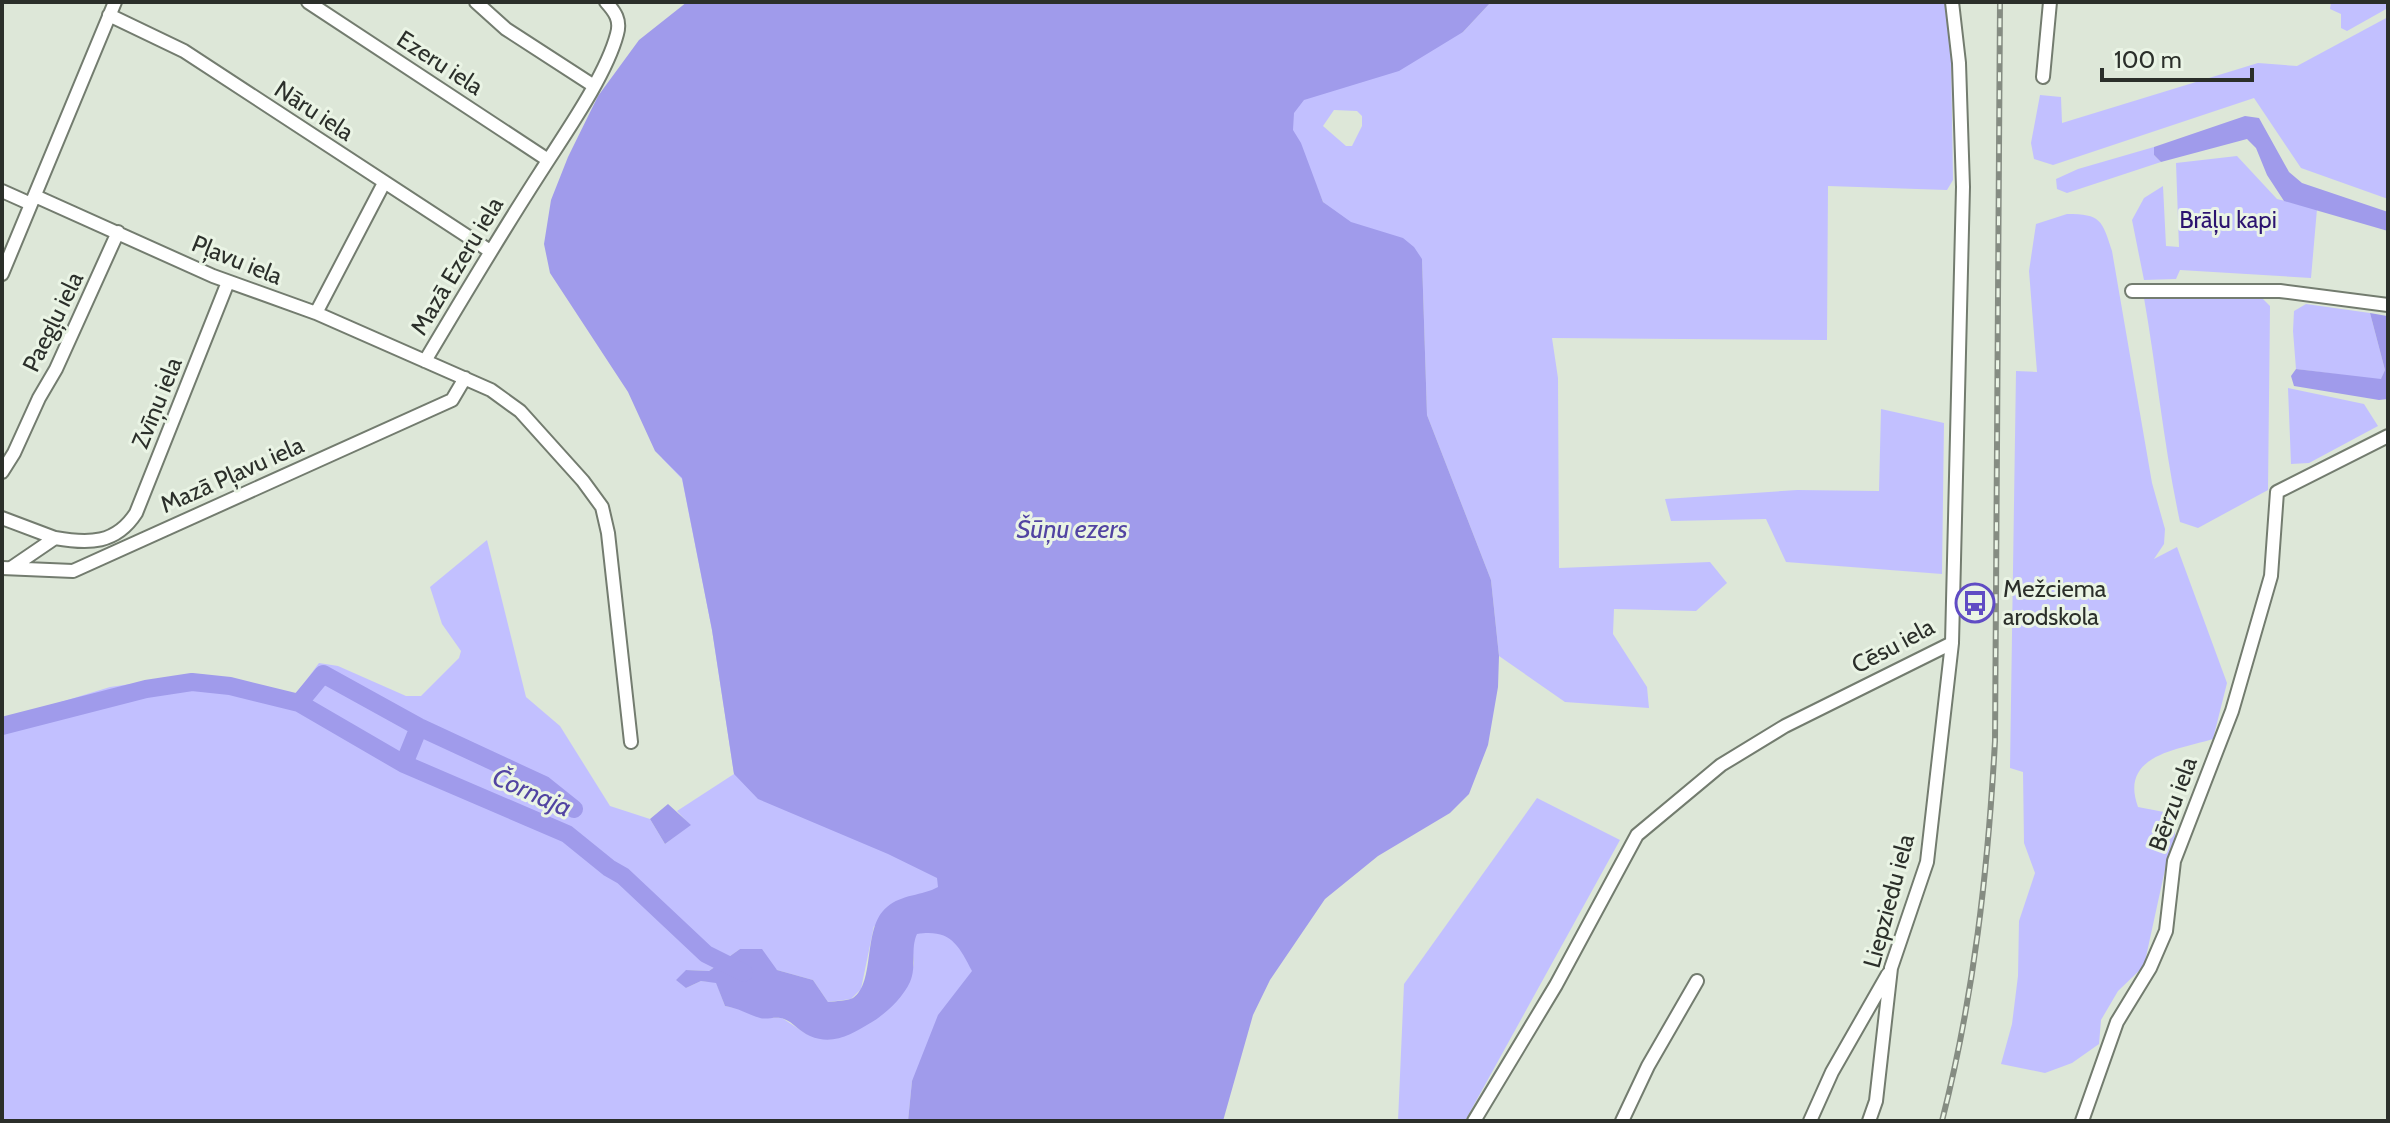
<svg xmlns="http://www.w3.org/2000/svg" width="2390" height="1123" viewBox="0 0 2390 1123" font-family="Cabin,sans-serif">
	<style>
		.green { fill: #c2c0ff; fill-rule: evenodd }
		.water { fill: #a09beb }
		.lines { fill: none; stroke-linecap: round; stroke-linejoin: round }
		.river { stroke: #a09beb; stroke-width: 18 }
		.minor-casing { stroke: #737c6f; stroke-width: 16 }
		.minor { stroke: #fff; stroke-width: 12 }
		.rail-casing { stroke: #858c82; stroke-width: 6 }
		.rail { stroke: #eaf4e5; stroke-width: 3; stroke-dasharray: 9; stroke-linecap: butt }
		.labels { text-anchor: middle; stroke-width: 6; stroke-linejoin: round; paint-order: stroke }
		.street-label { font-size: 24px; fill: #2b2f2a; stroke: #eaf4e5 }
		.park-label { font-size: 24px; fill: #2c1370; stroke: #eaf4e5 }
		.poi-label { font-size: 24px; fill: #2b2f2a; stroke: #eaf4e5; text-anchor: start }
		.water-label { font-size: 26px; font-style: italic; fill: #5244a2; stroke: #eaf4e5 }
	</style>
	<rect width="100%" height="100%" fill="#dde7d8"/>
	<!-- green -->
	<path class="green" d="M1491,2h454l6,54 2,124 -6,10 -119,-4 -1,154 -275,-2 6,40 1,190 151,-6 17,21 -31,28 -82,-2 -1,25 34,53 2,21 -84,-6 -66,-46 -8,-76 -64,-165 -5,-156 -46,-13 -53,-44 -14,-35 -4,2 -19,-57 26,-25 151,-55zM1334,110l23,1 5,5v10l-10,20h-6l-23,-20z
		M2331,2h57v6l-41,23 -6,-3v-14l-11,-5z
		M2388,17v182l-87,-31 -47,-70 -201,67 -19,-6 -3,-16 9,-48 21,2 1,26 196,-60 39,3z
		M2154,147v8l7,7 -94,31 -10,-4 -1,-10 22,-10z
		M2237,156l40,43 40,10 -6,69 -131,-8 -4,9 -32,1 -12,-60 12,-22 19,-12 3,60 13,1 -3,-84z
		M2067,214c34,0 35,6 45,37l40,232 13,46 -1,15 -10,15 23,-12 50,136 -14,56c-36,11 -94,16 -75,68l26,5 11,11v16l-9,26 -22,101 -26,25 -17,29 -2,24 -27,19 -27,10 -44,-9 11,-40 6,-48 1,-55 16,-48 -11,-30 -1,-71 -13,-4 6,-397 21,1 -8,-101 7,-47z
		M2261,297l9,9 -2,184 -70,38 -18,-6c-16,-74 -23,-150 -36,-224z
		M2306,304l64,9 15,57 -4,10 -85,-11 -3,-38 1,-20z
		M2288,388l76,16 14,22 -69,37 -18,1z
		M1881,409l63,14 -2,151 -156,-12 -20,-43 -95,2 -6,-22 132,-9 82,1z
		M695,453l241,386 51,128 -75,114 -4,40h-906v-401l108,-33 91,-13 95,20 23,-31 19,3 68,30h15l38,-38 2,-7 -19,-27 -12,-37 57,-47 39,157 34,29 50,80 40,13 15,25 25,-19 -13,-14 57,-37 -22,-144 -30,-151 -20,-21zM874,926l38,18 2,19 -4,18 -102,54 -26,-17h-21l-21,-9 -15,-3 -9,-24 -15,-1 -15,7v-18l23,1 31,-22 37,21 36,10 15,22 23,-3 10,-10z
		M1537,798l83,42 -155,281h-67l6,-137z"/>
	<!-- water -->
	<path class="water" d="M687,2h804l-28,30 -64,39 -95,29 -10,13 -1,17 8,13 22,59 28,20 52,16 11,9 8,12 5,156 64,165 8,76 -1,31 -10,58 -19,49 -19,19 -72,43 -53,43 -55,81 -17,35 -30,106h-315l4,-40 26,-66 34,-44c-14,-27 -22,-42 -55,-37 -7,15 0,32 -7,48 -7,15 -23,31 -38,40 -20,12 -39,24 -62,14 -10,-4 -17,-14 -26,-17 -8,-3 -17,1 -24,-1 -13,-4 -22,-10 -35,-12l-9,-23 -15,-2 -15,7 -10,-8 10,-10 23,1 31,-22h22l15,21 36,10 15,22c8,-1 19,-1 25,-4 23,-15 9,-71 34,-91 15,-13 35,-11 51,-20l-1,-9 -49,-24 -130,-55 -24,-25 -22,-144 -30,-152 -27,-27 -27,-59 -78,-119 -6,-29 7,-44 17,-43 30,-61 41,-56z
		M2245,116l14,2 30,54 13,11 86,29v19l-104,-30 -17,-26 -11,-27 -9,-9 -86,23 -7,-7v-8z
		M2370,313l17,3 1,83 -9,1 -85,-14 -3,-10 5,-7 85,10 4,-9z
		M668,804l23,21 -26,19 -15,-25z"/>
	<g class="lines">
		<!-- river -->
		<path class="river" d="M299,703l24,-29 96,53 125,58 30,24
			M2,726l144,-37 46,-7 38,4 69,17 105,61 163,70 42,34 14,8 83,78 38,19
			M404,764l15,-37"/>
		<defs>
			<path id="minor" d="M308,2l240,158
				M476,2l30,27 88,57
				M109,15l75,36 306,200
				M2043,77l7,-75
				M2,191l29,13
				M35,196l178,80 103,37 175,77 29,21 63,70 19,26 6,26 23,209
				M2,274l113,-272
				M2132,291h148l108,14
				M316,313l68,-130
				M425,361c38,-64 75,-126 115,-188 24,-38 66,-97 77,-139 4,-14 -2,-22 -11,-32
				M2,472l12,-19 25,-55 17,-29 62,-137
				M2,518l53,20
				M2,568l71,3 379,-171 13,-22
				M11,568l44,-30c34,6 61,6 81,-25l92,-231
				M1474,1121l82,-136 81,-150 84,-70 64,-39 167,-83
				M1622,1121l26,-55 49,-85
				M1810,1121l22,-49 56,-98
				M1869,1121l7,-20 15,-133 36,-106 25,-219 11,-456 -4,-124 -7,-61
				M2082,1121l35,-99 33,-54 16,-37 8,-70 58,-150 39,-135 6,-84 111,-56"/>
		</defs>
		<!-- minor casing -->
		<use href="#minor" class="minor-casing"/>
		<!-- minor -->
		<use href="#minor" class="minor"/>
		<defs>
			<path id="rail" d="M1942,1121c32,-125 46,-252 53,-380l5,-739"/>
		</defs>
		<!-- rail casing -->
		<use href="#rail" class="rail-casing"/>
		<!-- rail -->
		<use href="#rail" class="rail"/>
	</g>
	<!-- icons -->
	<defs>
		<symbol id="bus-ring" viewBox="-11 -11 22 22"><circle r="9.5" fill="#eaf4e5" stroke="#604cc4" stroke-width="1.5"/><path d="M-5-6H5V4H4V6H2V4H-2V6H-4V4H-5ZM-3.5-4V0h7V-4ZM-3.5 1.2v1.5H-2V1.2ZM2 1.2v1.5H3.5V1.2Z" fill="#604cc4"/></symbol>
	</defs>
	<g fill-rule="evenodd">
		<use href="#bus-ring" x="1953" y="581" width="44" height="44"/>
	</g>
	<g class="labels">
		<!-- street labels -->
		<g class="street-label">
			<text transform="translate(440 63) rotate(33)" y="8">Ezeru iela</text>
			<text transform="translate(314 111) rotate(33)" y="8">Nāru iela</text>
			<text transform="translate(237 260) rotate(22)" y="8">Pļavu iela</text>
			<text transform="translate(457 266) rotate(-59)" y="8">Mazā Ezeru iela</text>
			<text transform="translate(53 322) rotate(-64)" y="8">Paegļu iela</text>
			<text transform="translate(157 403) rotate(-68)" y="8">Zvīņu iela</text>
			<text transform="translate(232 475) rotate(-24)" y="8">Mazā Pļavu iela</text>
			<text transform="translate(1893 646) rotate(-28)" y="8">Cēsu iela</text>
			<text transform="translate(2173 804) rotate(-70)" y="8">Bērzu iela</text>
			<text transform="translate(1889 901) rotate(-75)" y="8">Liepziedu iela</text>
		</g>
		<!-- park labels -->
		<g class="park-label">
			<text x="2228" y="228">Brāļu kapi</text>
		</g>
		<!-- poi labels -->
		<g class="poi-label">
			<text x="2003" y="597">Mežciema<tspan x="2003" dy="28">arodskola</tspan></text>
		</g>
		<!-- water labels -->
		<g class="water-label">
			<text x="1072" y="538">Šūņu ezers</text>
			<text transform="translate(532 792) rotate(24)" y="9">Čornaja</text>
		</g>
	</g>
	<!-- border -->
	<rect width="2390" height="1123" fill="none" stroke="#2b2f2a" stroke-width="8"/>
	<!-- scale -->
	<path d="M2102 68v12h150v-12" fill="none" stroke="#2b2f2a" stroke-width="4"/>
	<text x="2114" y="68" font-size="24" fill="#2b2f2a" stroke="#eaf4e5" stroke-width="6" paint-order="stroke">100 m</text>
</svg>
